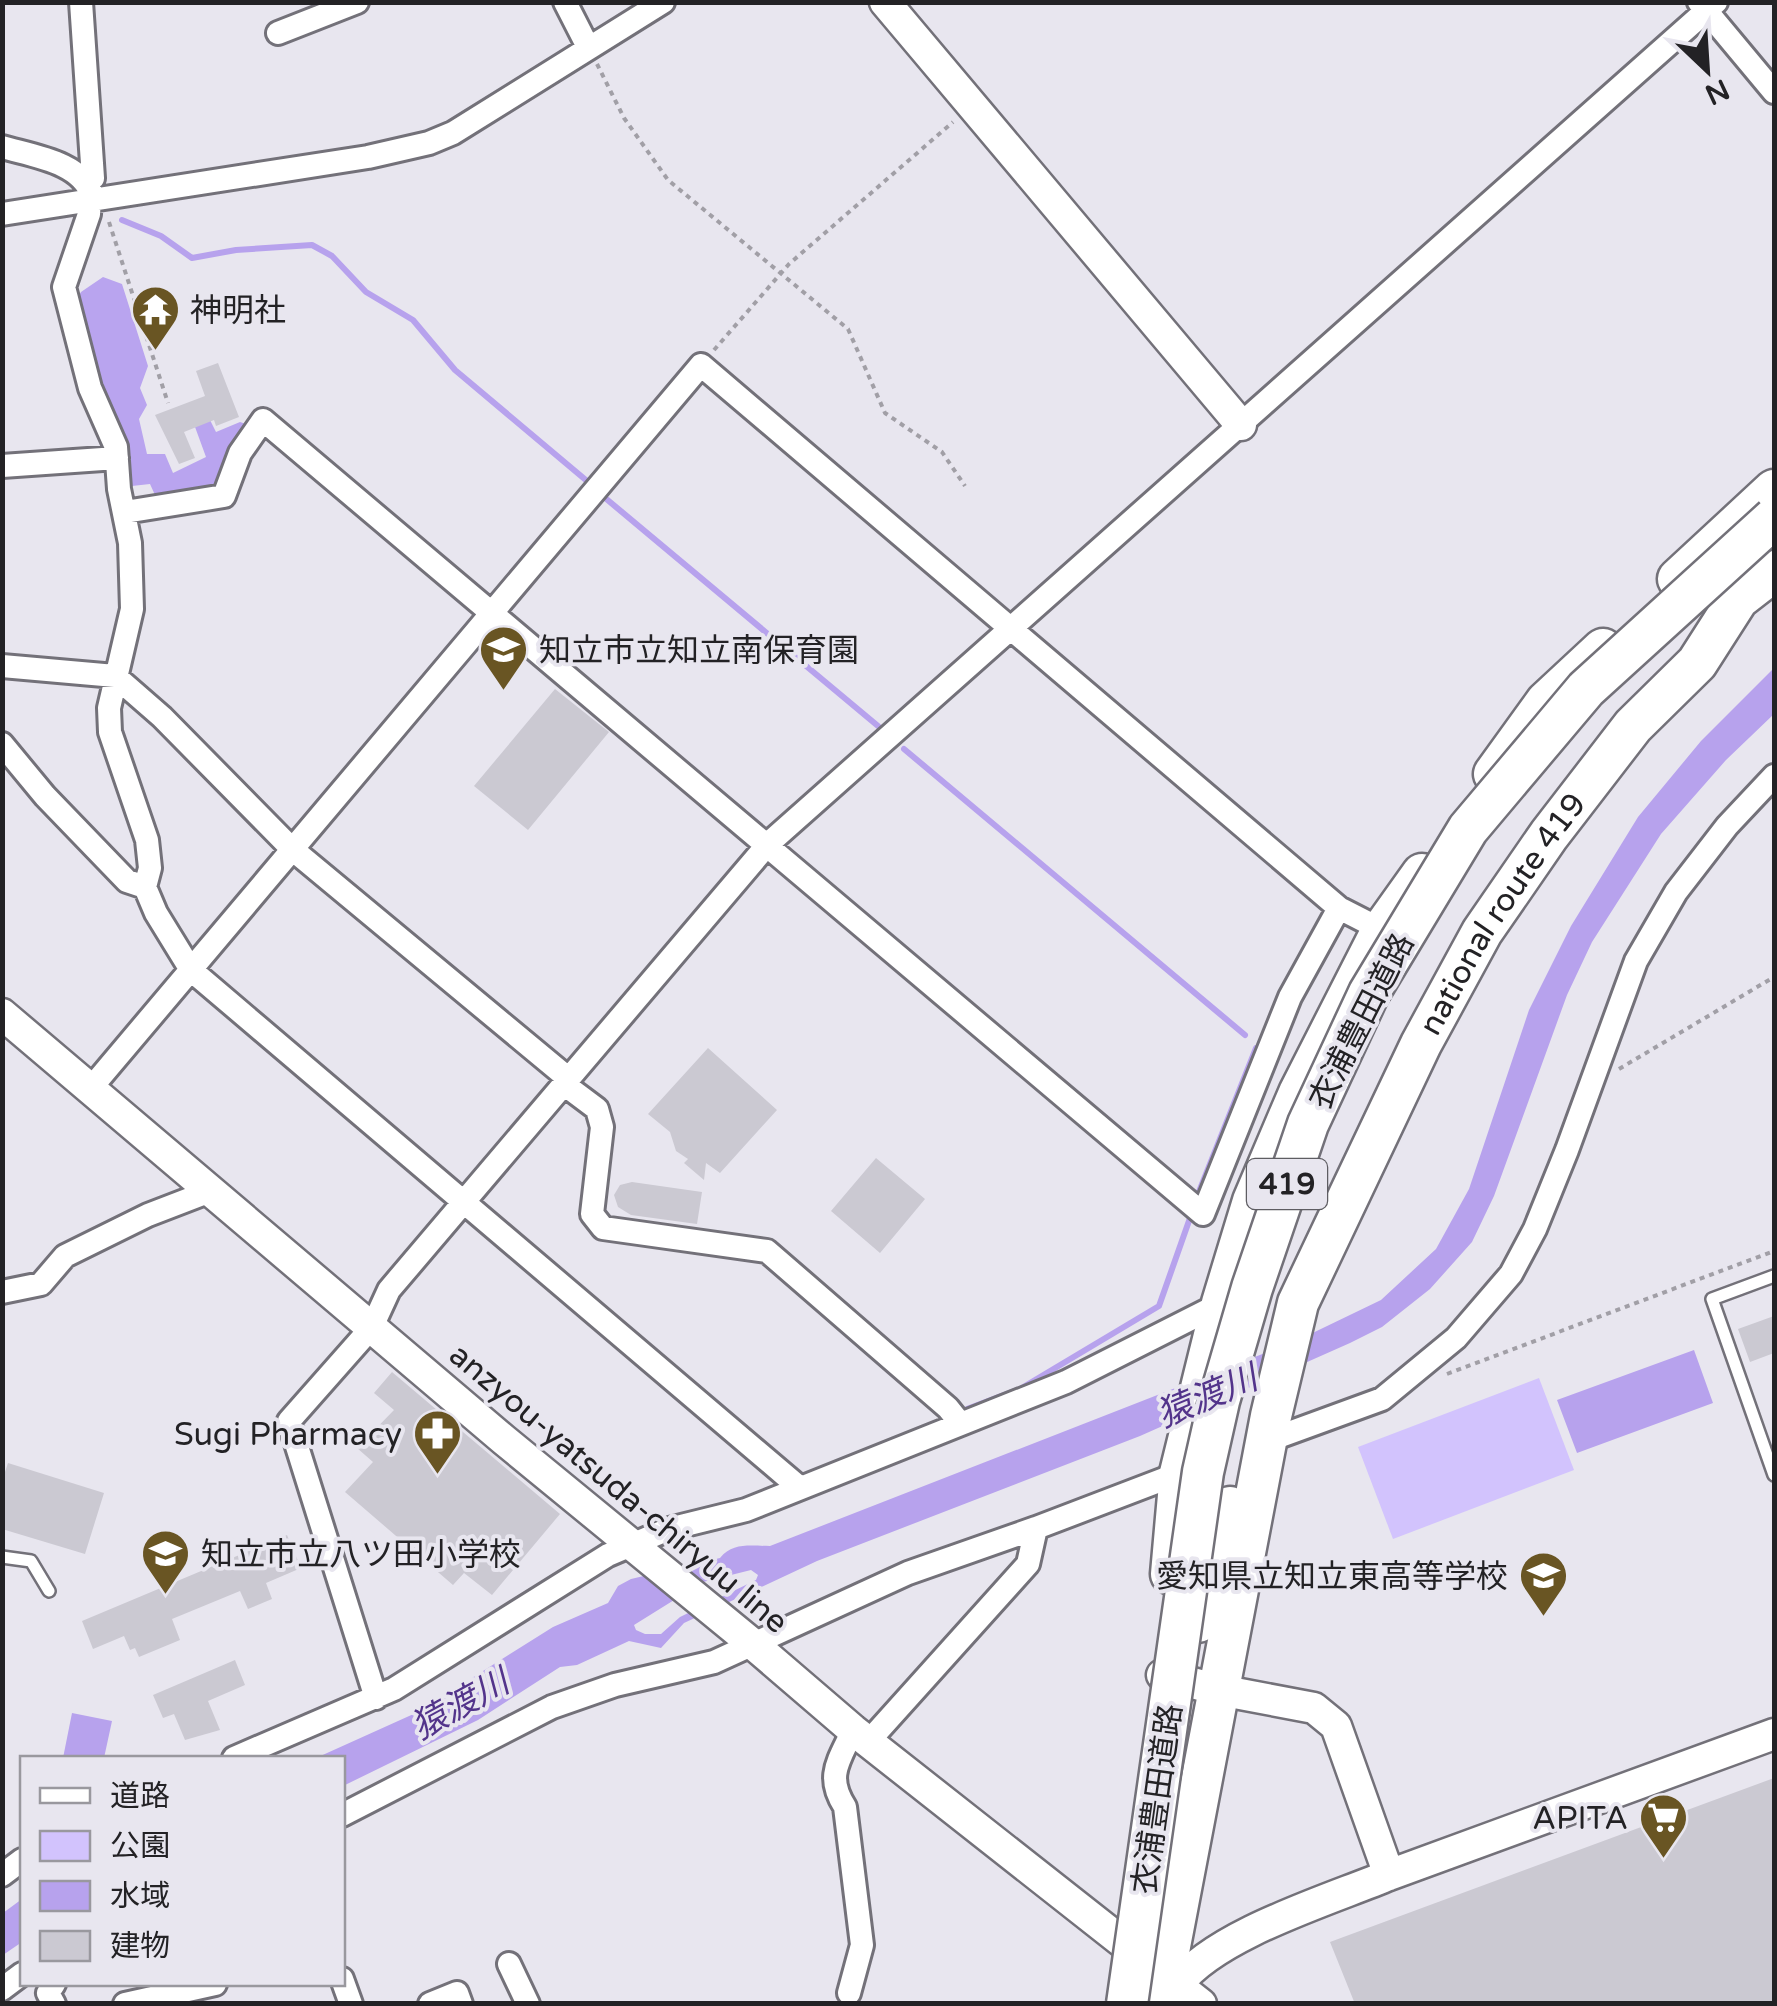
<svg xmlns="http://www.w3.org/2000/svg" width="1777" height="2006" viewBox="0 0 1777 2006" font-family="'Varela Round','Noto Sans JP',sans-serif">
	<style>
		.green { fill: #d2c3fd }
		.forest { fill: #b9a4ef }
		.water { fill: #b7a2ed; fill-rule: evenodd }
		.lines { fill: none; stroke-linecap: round; stroke-linejoin: round }
		.stream { stroke: #b7a2ed; stroke-width: 6 }
		.building { fill: #cbc9d2 }
		.lane-casing { stroke: #737179; stroke-width: 16 }
		.street-casing { stroke: #737179; stroke-width: 28 }
		.secondary-casing { stroke: #737179; stroke-width: 35 }
		.highway-casing { stroke: #737179; stroke-width: 45 }
		.path { stroke: #a19fa6; stroke-width: 4; stroke-dasharray: 5 5; stroke-linecap: butt }
		.lane { stroke: #fff; stroke-width: 11 }
		.street { stroke: #fff; stroke-width: 22 }
		.secondary { stroke: #fff; stroke-width: 30 }
		.highway { stroke: #fff; stroke-width: 40 }
		.highway-bridge-casing { stroke: #737179; stroke-width: 45; stroke-linecap: butt }
		.highway-bridge { stroke: #fff; stroke-width: 40 }
		.labels { text-anchor: middle; stroke-width: 8; stroke-linejoin: round; paint-order: stroke }
		.shield { fill: #e8e6ef; stroke: #5e5d62; stroke-width: 2.5 }
		.shield-label { font-size: 30px; font-weight: bold; fill: #232225 }
		.poi-label { font-size: 32px; fill: #232225; stroke: #e8e6ef; text-anchor: start }
		.street-label { font-size: 32px; fill: #232225; stroke: #e8e6ef }
		.water-label { font-size: 35px; font-style: italic; fill: #53348b; stroke: #e8e6ef }
	</style>
	<rect width="100%" height="100%" fill="#e8e6ef"/>
	<!-- green -->
	<path class="green" d="M1539,1378l35,92 -181,69 -35,-92z"/>
	<!-- forest -->
	<path class="forest" d="M103,277l19,7 26,82 -8,22 7,17 -8,14 8,35h18l8,19 33,-16 -15,-41 14,-6 11,22 24,-10 6,2 -17,27 -15,36 -59,8 -5,-11 -18,2 -6,-41 -28,-60 -2,-26 -19,-60 4,-7z"/>
	<!-- water -->
	<path class="water" d="M1774,668v46l-48,46 -65,74 -69,108 -25,53 -73,201 -22,46 -42,47 -48,38 -32,16 -210,93 -323,125 -133,62 -23,25 -32,-7 -52,24 -17,2 -82,53 -135,66 -1,-28h-26l102,-46 135,-85 55,-24 10,-17 13,-7 89,-21c13,-16 31,-12 50,-12l526,-205 85,-41 55,-51 33,-60 60,-179 42,-84 67,-109 63,-76zM751,1570l7,5 -2,5 -76,37 -19,17h-16l-9,-4 -2,-5 69,-43z
		M1694,1350l19,53 -136,50 -20,-53z
		M72,1713l40,8 -8,37h-41z
		M22,1899v43l-19,13v-42z"/>
	<g class="lines">
		<!-- stream -->
		<path class="stream" d="M122,220l39,16 31,22 44,-8 76,-5 20,11 34,36 47,28 42,50 132,111
			M604,497l274,229
			M904,749l341,286
			M1198,1194l58,-146
			M967,1409l53,-20 139,-83 31,-88"/>
	</g>
	<!-- building -->
	<path class="building" d="M218,363l21,54 -23,9 -2,-6 -30,12 11,26 -16,6 -24,-49 50,-19 -9,-25z
		M555,689l54,43 -81,98 -54,-44z
		M708,1048l69,62 -57,63 -14,-10 -2,17 -20,-17 4,-4 -12,-8 -6,-19 -22,-18z
		M876,1158l49,41 -45,54 -49,-42z
		M632,1182l70,10 -5,32 -66,-9 -13,-8 -4,-12 6,-10z
		M1774,1316v37l-24,9 -12,-33z
		M392,1372l168,142 -68,81 -28,-22 -11,12 -108,-93 28,-30 -16,-14 37,-38 -20,-17z
		M8,1463l96,30 -19,61 -83,-25v-48z
		M287,1535l14,33 -35,15 6,16 -24,10 -8,-18 -68,28 8,21 -41,17 -4,-9 -5,2 -6,-14 -31,13 -11,-28z
		M235,1660l10,25 -37,16 12,29 -35,10 -11,-26 -11,4 -10,-23z
		M1774,1778v226h-419l-25,-62z"/>
	<g class="lines">
		<defs>
			<path id="lane" d="M1774,1276l-62,23 62,176
				M2,1557l29,4 18,30"/>
			<path id="street" d="M81,2l12,176 -5,4
				M565,2l23,45
				M1699,2l75,90
				M278,33l79,-31
				M2,147c31,9 80,15 90,49
				M90,200l-1,14 -25,73 26,101 26,59 3,42 11,54 2,66 -23,99 1,24 37,108 3,28 -5,19 11,26 35,57 609,518
				M2,214l366,-57 61,-14 24,-10 210,-131
				M2,466l115,-8
				M125,512l99,-16 16,-43 23,-33 940,794 87,-217 49,-89
				M2,666l113,10 47,41 130,132 277,230
				M2,744l43,52 82,85 18,6
				M565,1085l32,24 5,18 -10,87 11,14 164,23 181,157 12,15
				M91,1088l610,-723 638,543 43,22
				M2,1292l39,-8 24,-28 83,-41 65,-25
				M1267,1441l115,-42 74,-61 55,-64 24,-45 32,-79 69,-189 40,-69 51,-66 47,-50
				M376,1698l-87,-277 83,-94 17,-37 379,-446 948,-842
				M868,1742l160,-178 8,-36 144,-55
				M234,1758l160,-69 214,-134 61,-26 77,-19 320,-128 156,-79
				M342,1815l210,-108 63,-22 99,-23 194,-89 128,-45
				M2,1875l20,-15
				M509,1964l19,40
				M342,1979l9,25
				M54,1984l-6,9 6,11
				M2,1989l20,-15
				M849,1993l13,-48 -17,-138c-20,-31 -6,-46 8,-77
				M125,2004l90,-20
				M430,2004l27,-11 4,11"/>
			<path id="secondary" d="M885,2l356,423
				M2,1014l502,426 250,205 99,85 348,274
				M1162,1675l57,15 95,18 22,18 53,149 385,-141
				M1178,1984c38,-50 151,-84 211,-109"/>
			<g id="highway">
				<path d="M1678,579l96,-89"/>
				<path d="M1494,774l52,-72 57,-53"/>
				<path d="M1171,1574l9,-101 42,-170 31,-102 46,-108 83,-163 40,-56"/>
				<path d="M1198,1622l32,-115"/>
				<path id="s1" d="M1159,2004l112,-588 27,-113 123,-259 61,-112 67,-97 84,-109 64,-63 41,-64 36,-28"/>
			</g>
		</defs>
		<!-- lane casing -->
		<use href="#lane" class="lane-casing"/>
		<!-- street casing -->
		<use href="#street" class="street-casing"/>
		<!-- secondary casing -->
		<use href="#secondary" class="secondary-casing"/>
		<!-- highway casing -->
		<use href="#highway" class="highway-casing"/>
		<!-- path -->
		<path class="path" d="M597,64l27,54 44,62 180,149 37,84 57,39 23,34
			M109,222l59,181
			M714,350l75,-86 164,-142
			M1619,1069l155,-92
			M1447,1374l327,-123"/>
		<!-- lane -->
		<use href="#lane" class="lane"/>
		<!-- street -->
		<use href="#street" class="street"/>
		<!-- secondary -->
		<use href="#secondary" class="secondary"/>
		<!-- highway -->
		<use href="#highway" class="highway"/>
		<defs>
			<path id="highway-bridge" d="M1127,2004l76,-532 16,-71 33,-113 56,-164 61,-131 99,-164 118,-140 188,-171"/>
		</defs>
		<!-- highway-bridge casing -->
		<use href="#highway-bridge" class="highway-bridge-casing"/>
		<!-- highway-bridge -->
		<use href="#highway-bridge" class="highway-bridge"/>
	</g>
	<!-- icons -->
	<defs>
		<symbol id="temple-pin" viewBox="-11 -11 22 30"><path d="M0 17L-7.5 6A9.5 9.5 0 1 1 7.5 6Z" fill="#695523" stroke="#e8e6ef"/><path d="M0-6L5-2H3V0L6.5 2.5H4V6H1.5V3h-3V6H-4V2.5H-6.5L-3 0V-2H-5Z" fill="#fff"/></symbol>
		<symbol id="school-pin" viewBox="-11 -11 22 30"><path d="M0 17L-7.5 6A9.5 9.5 0 1 1 7.5 6Z" fill="#695523" stroke="#e8e6ef"/><path d="M0-5L7-2L0 1L-7-2ZM-4 1L0 2.5L4 1V4Q0 6-4 4Z" fill="#fff"/></symbol>
		<symbol id="pharmacy-pin" viewBox="-11 -11 22 30"><path d="M0 17L-7.5 6A9.5 9.5 0 1 1 7.5 6Z" fill="#695523" stroke="#e8e6ef"/><path d="M-2-6h4v4h4v4h-4v4h-4v-4h-4v-4h4Z" fill="#fff"/></symbol>
		<symbol id="supermarket-pin" viewBox="-11 -11 22 30"><path d="M0 17L-7.5 6A9.5 9.5 0 1 1 7.5 6Z" fill="#695523" stroke="#e8e6ef"/><path d="M-6-5.5h2.5l.6 2H6L4.5 2H-2.5L-4.4-4H-6ZM-1.5 3.2a1.3 1.3 0 1 0 .1 0ZM3 3.2a1.3 1.3 0 1 0 .1 0Z" fill="#fff"/></symbol>
	</defs>
	<g fill-rule="evenodd">
		<use href="#temple-pin" x="128" y="282" width="55" height="75"/>
		<use href="#school-pin" x="476" y="622" width="55" height="75"/>
		<use href="#pharmacy-pin" x="410" y="1406" width="55" height="75"/>
		<use href="#school-pin" x="138" y="1526" width="55" height="75"/>
		<use href="#school-pin" x="1516" y="1548" width="55" height="75"/>
		<use href="#supermarket-pin" x="1636" y="1790" width="55" height="75"/>
	</g>
	<g class="labels">
		<!-- shield labels -->
		<rect class="shield" x="1247" y="1159" width="80" height="50" rx="8"/>
		<g class="shield-label">
			<text x="1287" y="1194">419</text>
		</g>
		<!-- poi labels -->
		<g class="poi-label">
			<text x="190" y="321">神明社</text>
			<text x="539" y="661">知立市立知立南保育園</text>
			<text x="402" y="1445" text-anchor="end">Sugi Pharmacy</text>
			<text x="201" y="1565">知立市立八ツ田小学校</text>
			<text x="1508" y="1587" text-anchor="end">愛知県立知立東高等学校</text>
			<text x="1628" y="1829" text-anchor="end">APITA</text>
		</g>
		<!-- street labels -->
		<g class="street-label">
			<text dy="11" stroke="none"><textPath href="#s1" startOffset="1155">national route 419</textPath></text>
			<text transform="translate(1361 1021) rotate(-63)" y="11">衣浦豊田道路</text>
			<text transform="translate(619 1488) rotate(40)" y="11">anzyou-yatsuda-chiryuu line</text>
			<text transform="translate(1157 1799) rotate(-82)" y="11">衣浦豊田道路</text>
		</g>
		<!-- water labels -->
		<g class="water-label">
			<text transform="translate(1207 1396) rotate(-23)" y="12">猿渡川</text>
			<text transform="translate(460 1704) rotate(-29)" y="12">猿渡川</text>
		</g>
	</g>
	<!-- border -->
	<rect width="1777" height="2006" fill="none" stroke="#232225" stroke-width="10"/>
	<!-- legend -->
	<rect x="20" y="1756" width="325" height="230" fill="#e8e6ef" stroke="#99989e" stroke-width="2.5"/>
	<rect x="40" y="1788" width="50" height="15" fill="#ffffff" stroke="#99989e" stroke-width="2.5"/>
	<text x="110" y="1806" font-size="30" fill="#232225">道路</text>
	<rect x="40" y="1831" width="50" height="30" fill="#d2c3fd" stroke="#99989e" stroke-width="2.5"/>
	<text x="110" y="1856" font-size="30" fill="#232225">公園</text>
	<rect x="40" y="1881" width="50" height="30" fill="#b7a2ed" stroke="#99989e" stroke-width="2.5"/>
	<text x="110" y="1906" font-size="30" fill="#232225">水域</text>
	<rect x="40" y="1931" width="50" height="30" fill="#cbc9d2" stroke="#99989e" stroke-width="2.5"/>
	<text x="110" y="1956" font-size="30" fill="#232225">建物</text>
	<!-- north arrow -->
	<g transform="translate(1707 70) rotate(155)" stroke="#e8e6ef" stroke-width="8" paint-order="stroke">
	<path d="M0-8L18 38L0 25L-18 38Z" fill="#232225"/>
	<text y="-15" font-size="28" font-weight="bold" text-anchor="middle" fill="#232225">N</text>
	</g>
</svg>
